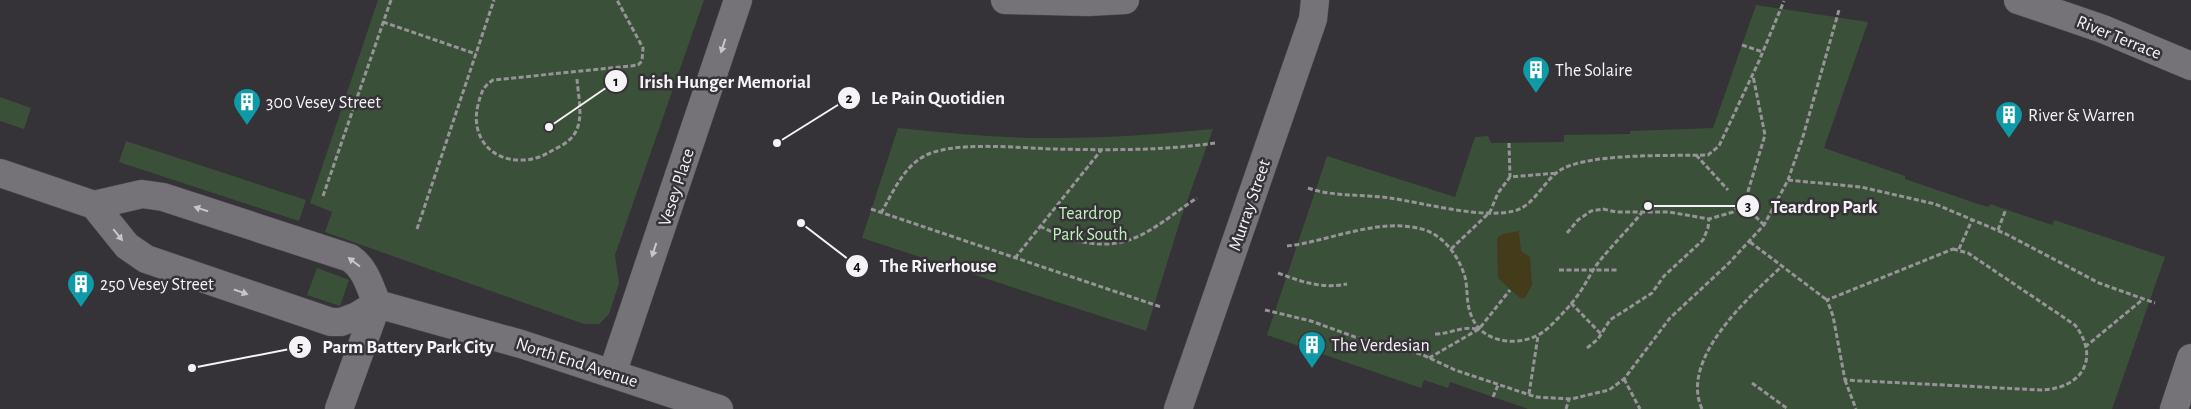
<svg xmlns="http://www.w3.org/2000/svg" width="2191" height="409" viewBox="0 0 2191 409" font-family="'Alegreya Sans',sans-serif">
	<style>
		.green { fill: #3b5038 }
		.sand { fill: #443b1b }
		.lines { fill: none; stroke-linecap: round; stroke-linejoin: round }
		.minor-casing { stroke: #504f52; stroke-width: 29 }
		.path { stroke: #969498; stroke-width: 3; stroke-dasharray: 5 2.5; stroke-linecap: butt }
		.minor { stroke: #757378; stroke-width: 28 }
		.oneway { fill: #c8c6ca }
		.labels { text-anchor: middle; stroke-width: 5; stroke-linejoin: round; paint-order: stroke }
		.street-label { font-size: 18px; fill: #f5f3f6; stroke: #353337 }
		.poi-label { font-size: 18px; fill: #f5f3f6; stroke: #353337; text-anchor: start }
		.park-label { font-size: 18px; fill: #bff2b9; stroke: #353337 }
		.leader { fill: none; stroke: #f5f3f6; stroke-width: 2 }
		.callout-dot { fill: #f5f3f6; stroke: #353337; stroke-width: 2 }
		.mark-label { font-size: 15px; text-anchor: middle; font-weight: bold; fill: #111 }
		.callout-label { font-size: 19px; text-anchor: middle; font-weight: bold; fill: #f5f3f6; stroke: #353337; stroke-width: 5; stroke-linejoin: round; paint-order: stroke }
	</style>
	<rect width="100%" height="100%" fill="#353337"/>
	<!-- green -->
	<path class="green" d="M378,0h326l-89,255 4,28 -10,31 -10,10h-15l-259,-92 7,-20 -22,-9z
		M1756,5l112,17 -44,126 81,28v3l76,26 8,2 1,-3 62,21 2,-5 111,37 -53,152h-584l-78,-27 -2,6 -24,-8 -3,8 -154,-53 60,-179 128,41 20,-60 13,-1 3,7 73,-1v-7l66,-1v-3l83,-3z
		M0,97l31,11 -7,21 -24,-8z
		M898,128c53,5 106,11 159,10 53,0 104,-4 156,-9l-32,89 -35,113 -284,-93z
		M126,141l180,59 -7,21 -180,-59z
		M317,268l32,12 -9,26 -33,-11z"/>
	<!-- sand -->
	<path class="sand" d="M1519,231l2,20 9,6 2,28 -7,13h-5l-22,-20 -1,-40 6,-4z"/>
	<g class="lines">
		<defs>
			<path id="minor" d="M1005,0l83,2 37,-2
				M2018,0l85,29 88,37
				M0,173l94,32 48,-11 21,3 187,61c16,11 20,29 27,46
				M94,205l33,41 19,13 185,63h10l16,-6 20,-12 144,40 198,65
				M612,374l126,-374
				M339,409l38,-105
				M1178,409l135,-390 2,-19
				M2174,409l17,-51"/>
		</defs>
		<!-- minor casing -->
		<use href="#minor" class="minor-casing"/>
		<!-- path -->
		<path class="path" d="M383,22l93,32
			M1742,45l21,7
			M577,79c1,15 6,36 0,50 -4,10 -12,15 -22,20 -10,6 -20,11 -32,11 -32,2 -53,-24 -45,-55 3,-11 4,-18 15,-25l138,-14 7,-1 4,-4 1,-13 -26,-48
			M1509,143l1,34
			M1696,155l32,35
			M1788,180l73,7 74,17 71,30 93,49 56,20
			M1308,188c25,9 55,6 82,10 34,5 91,21 124,13 21,-5 30,-32 48,-42 30,-16 109,-13 146,-14l11,-9 40,-85 25,-60
			M323,196l68,-196
			M871,209l290,98
			M1750,211l14,14
			M881,213c11,-19 21,-43 40,-55 26,-18 99,-10 131,-9 54,1 110,2 163,-6
			M1040,226c30,16 67,26 99,10 21,-10 39,-26 58,-38
			M417,229l77,-229
			M1998,230l8,-21
			M1567,233l11,-13 13,-9 12,-2 13,3h53l40,7 24,-7 13,-14 19,-63 -12,-59
			M1750,242l77,58
			M1287,246c44,-5 93,-30 138,-16 20,7 34,27 40,47 3,12 1,26 6,38 11,31 54,33 76,14 12,-11 24,-24 33,-37 7,-10 11,-20 18,-29 14,-18 31,-34 45,-52
			M1451,249l39,-37 8,-19 12,-16 47,-4
			M1953,249l15,4 107,72c26,34 6,64 -34,65l-196,-10 -12,-64 -6,-16z
			M1959,249l13,-29
			M1015,258l87,-109
			M1559,270h60
			M1278,273c24,9 44,16 69,11
			M1571,303l30,31
			M1265,310l46,11 44,16 43,10 25,8 32,15 81,27 35,2 38,-9 15,-11 46,-61 59,-55 35,-38 24,-45 14,-40 37,-130
			M1435,334c16,0 24,-8 43,-5
			M2085,347l57,-47
			M1587,348l11,-9 12,-19 42,-27 12,-17 39,-36 5,-12 1,-9
			M1429,358l50,-29 31,-39
			M1624,379l16,30
			M1845,380l11,29
			M1752,383l36,26
			M1529,394l9,-58
			M1493,397l5,-12
			M1566,409l3,-10
			M1702,409c-23,-50 47,-112 79,-142"/>
		<!-- minor -->
		<use href="#minor" class="minor"/>
	</g>
	<!-- one-way arrows -->
	<defs><path id="oneway-solid" d="M-6-.8H1V-3.2L6.5 0L1 3.2V.8H-6Z" transform="scale(1.25)"/></defs>
	<g class="oneway">
		<use href="#oneway-solid" transform="translate(723 46) rotate(108)"/>
		<use href="#oneway-solid" transform="translate(201 209) rotate(-162)"/>
		<use href="#oneway-solid" transform="translate(118 235) rotate(51)"/>
		<use href="#oneway-solid" transform="translate(654 250) rotate(108)"/>
		<use href="#oneway-solid" transform="translate(354 262) rotate(-143)"/>
		<use href="#oneway-solid" transform="translate(241 292) rotate(19)"/>
	</g>
	<!-- icons -->
	<defs>
		<symbol id="building-pin" viewBox="-11 -11 22 30"><path d="M0 17L-7.5 6A9.5 9.5 0 1 1 7.5 6Z" fill="#0f9aa8" stroke="#353337"/><path d="M-4-6H4V6H1V3H-1V6H-4ZM-2.5-4.3h1.7v1.8h-1.7ZM.8-4.3h1.7v1.8H.8ZM-2.5-1h1.7V.8h-1.7ZM.8-1h1.7V.8H.8Z" fill="#fff"/></symbol>
	</defs>
	<g fill-rule="evenodd">
		<use href="#building-pin" x="1520" y="54" width="32" height="43"/>
		<use href="#building-pin" x="231" y="86" width="32" height="43"/>
		<use href="#building-pin" x="1993" y="99" width="32" height="43"/>
		<use href="#building-pin" x="65" y="268" width="32" height="43"/>
		<use href="#building-pin" x="1296" y="329" width="32" height="43"/>
	</g>
	<g class="labels">
		<!-- street labels -->
		<g class="street-label">
			<text transform="translate(2119 37) rotate(22)" y="6">River Terrace</text>
			<text transform="translate(676 187) rotate(-72)" y="6">Vesey Place</text>
			<text transform="translate(1249 205) rotate(-71)" y="6">Murray Street</text>
			<text transform="translate(577 362) rotate(18)" y="6">North End Avenue</text>
		</g>
		<!-- poi labels -->
		<g class="poi-label">
			<text x="1555" y="76">The Solaire</text>
			<text x="266" y="108">300 Vesey Street</text>
			<text x="2028" y="121">River &amp; Warren</text>
			<text x="100" y="290">250 Vesey Street</text>
			<text x="1331" y="351">The Verdesian</text>
		</g>
		<!-- park labels -->
		<g class="park-label">
			<text x="1090" y="219">Teardrop<tspan x="1090" dy="21">Park South</tspan></text>
		</g>
	</g>
	<!-- callouts -->
	<path class="leader" d="M549 127L616 81M777 143L849 98M1648 206L1748 206M801 223L857 266M192 368L300 347"/>
	<g class="callout-dot">
		<circle cx="549" cy="127" r="5"/>
		<circle cx="777" cy="143" r="5"/>
		<circle cx="1648" cy="206" r="5"/>
		<circle cx="801" cy="223" r="5"/>
		<circle cx="192" cy="368" r="5"/>
		<circle cx="616" cy="81" r="12"/>
		<circle cx="849" cy="98" r="12"/>
		<circle cx="1748" cy="206" r="12"/>
		<circle cx="857" cy="266" r="12"/>
		<circle cx="300" cy="347" r="12"/>
	</g>
	<g class="mark-label">
		<text x="616" y="86">1</text>
		<text x="849" y="103">2</text>
		<text x="1748" y="211">3</text>
		<text x="857" y="271">4</text>
		<text x="300" y="352">5</text>
	</g>
	<g class="callout-label">
		<text x="725" y="88">Irish Hunger Memorial</text>
		<text x="938" y="104">Le Pain Quotidien</text>
		<text x="1824" y="213">Teardrop Park</text>
		<text x="938" y="272">The Riverhouse</text>
		<text x="408" y="353">Parm Battery Park City</text>
	</g>
</svg>
